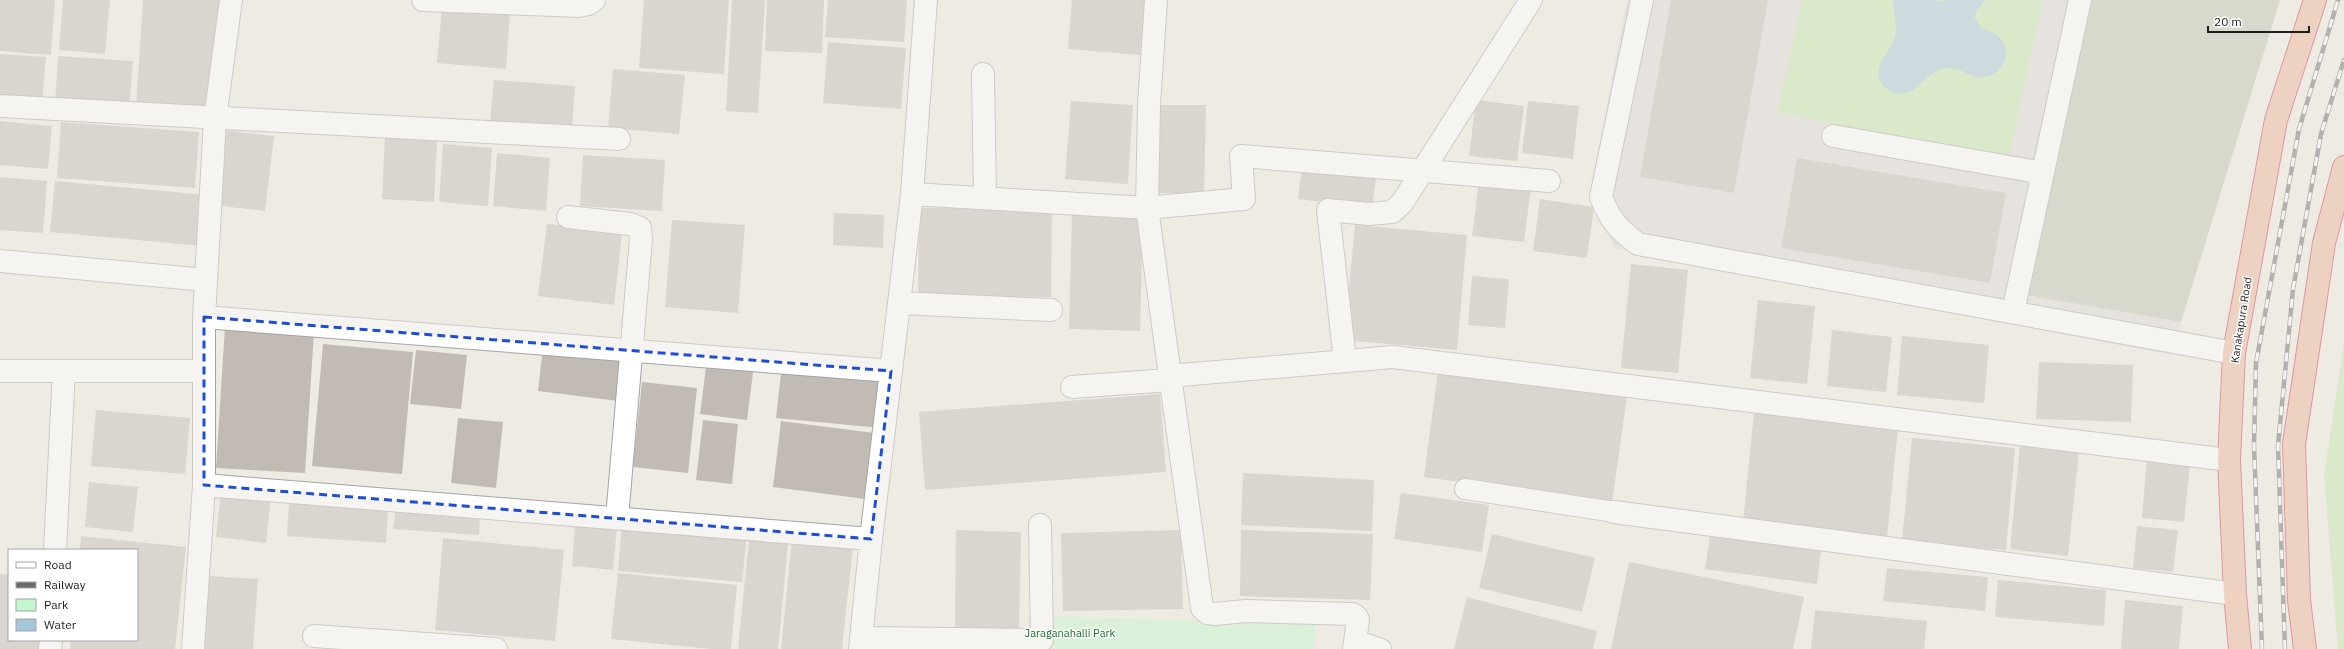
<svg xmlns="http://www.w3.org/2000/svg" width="2344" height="649" viewBox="0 0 2344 649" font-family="'IBM Plex Sans',sans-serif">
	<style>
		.residential { fill: #dbdada }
		.construction { fill: #bfc2af }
		.grass { fill: #c1e6ab }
		.park { fill: #c2f6cc }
		.water { fill: #a5c7d9 }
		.building { fill: #c2bbb3 }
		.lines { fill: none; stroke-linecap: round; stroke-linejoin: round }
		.service-casing { stroke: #a4a4a4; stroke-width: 22 }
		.minor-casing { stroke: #a4a4a4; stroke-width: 24 }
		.trunk-casing { stroke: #cf2d51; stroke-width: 24 }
		.service { stroke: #fff; stroke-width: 20 }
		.minor { stroke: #fff; stroke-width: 22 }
		.trunk { stroke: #ecb49a; stroke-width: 22 }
		.rail-casing { stroke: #6b6b6b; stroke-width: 4.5 }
		.rail { stroke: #fff; stroke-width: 3; stroke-dasharray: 9; stroke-linecap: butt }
		.marked { fill: none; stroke: #1d4ed8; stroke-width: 3; stroke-dasharray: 8 5; stroke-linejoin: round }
		.labels { text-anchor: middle; stroke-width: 3; stroke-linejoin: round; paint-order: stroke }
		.street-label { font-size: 11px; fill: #1d1d1d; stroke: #fff }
		.park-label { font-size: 11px; fill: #117525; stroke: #fff }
	</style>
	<rect width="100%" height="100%" fill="#eeebe3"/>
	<!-- residential -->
	<path class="residential" d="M1627,0h464l-63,295 153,27 -10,33 -557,-107 -24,-55z"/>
	<!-- construction -->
	<path class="construction" d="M2091,0h189l-99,322 -154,-27z"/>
	<!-- grass -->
	<path class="grass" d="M1802,0h241l-35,162 -231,-50z
		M2344,342v307h-6l-14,-173z"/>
	<!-- park -->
	<path class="park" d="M1054,616l261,9 -2,24h-440l1,-5 178,5z"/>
	<!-- water -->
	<path class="water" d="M1893,0h41l9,2 4,-2h39l-10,11 -1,7 5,9c8,4 16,5 21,12 11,14 2,35 -15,38 -14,3 -24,-10 -38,-9 -24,1 -33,36 -57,23 -5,-2 -9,-6 -11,-10 -7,-18 11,-29 15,-45 3,-12 -2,-24 -2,-36z"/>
	<!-- building -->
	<path class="building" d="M0,0h55l-4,55 -51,-4z
		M63,0h47l-5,54 -46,-4z
		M143,0h81l-15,112 -73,-6z
		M644,0h85l-5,74 -85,-6z
		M732,0h33l-7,113 -32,-2z
		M767,0h57l-2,53 -57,-2z
		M828,0h79l-3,42 -79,-5z
		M1072,0h73l-5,55 -72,-6z
		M1671,0h97l-34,193 -94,-16z
		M442,7l68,6 -4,56 -69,-6z
		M828,42l78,6 -5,61 -78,-6z
		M0,54l46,3 -4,45 -42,-3z
		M58,56l75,5 -4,49 -74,-5z
		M613,69l72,6 -6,59 -71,-6z
		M494,80l81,6 -3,43 -82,-6z
		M1476,100l48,6 -7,55 -48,-5z
		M1071,101l62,4 -5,79 -63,-5z
		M1528,101l51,5 -6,53 -51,-6z
		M1159,105h47l-2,88h-46z
		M0,121l52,5 -4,43 -48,-4z
		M61,122l138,10 -4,56 -138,-10z
		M222,130l52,6 -9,75 -52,-6z
		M385,136l52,4 -3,62 -52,-3z
		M443,144l49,4 -4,58 -49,-4z
		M497,153l53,5 -4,53 -53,-5z
		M583,155l82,5 -3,51 -82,-5z
		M1797,158l209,35 -16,90 -209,-35z
		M1302,167l74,10 -4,31 -74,-9z
		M0,177l47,4 -4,52 -43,-3z
		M55,181l152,14 -5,51 -152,-14z
		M1479,181l52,6 -7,55 -52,-6z
		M1540,199l54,8 -7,51 -54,-7z
		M919,208l133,1 -1,88 -133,-1z
		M834,213l50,2 -1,33 -50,-3z
		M1072,213l71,1 -3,117 -71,-2z
		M672,220l73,5 -7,88 -73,-6z
		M547,224l75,9 -8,72 -76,-9z
		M1355,225l112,10 -10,115 -113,-10z
		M1631,264l57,6 -10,103 -57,-5z
		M1472,276l37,3 -4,49 -37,-3z
		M1758,300l57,6 -8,78 -57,-6z
		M225,327l89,5 -9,141 -89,-5z
		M1832,330l60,7 -6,55 -59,-6z
		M1902,336l87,9 -5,58 -87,-8z
		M323,344l90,8 -11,122 -90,-8z
		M543,347l80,10 -5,44 -80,-10z
		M416,350l51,5 -6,54 -51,-5z
		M707,360l47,5 -7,55 -47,-6z
		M2039,362l94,3 -2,57 -95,-3z
		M782,365l104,9 -5,54 -105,-10z
		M1438,371l189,25 -15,107 -188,-26z
		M642,382l55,6 -9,85 -55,-6z
		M1160,394l6,78 -241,18 -6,-78z
		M96,410l94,8 -5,56 -94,-8z
		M1754,413l144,15 -11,109 -144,-15z
		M458,418l45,4 -7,66 -45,-5z
		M703,420l35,4 -6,60 -36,-4z
		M781,421l93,12 -9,66 -92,-12z
		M1912,438l103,10 -9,102 -104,-9z
		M2020,445l59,6 -11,105 -58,-7z
		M2147,458l43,5 -6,59 -42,-4z
		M1243,473l131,7 -2,51 -131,-6z
		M89,482l49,5 -5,45 -48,-5z
		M221,491l50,6 -5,46 -50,-6z
		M1401,493l88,12 -7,47 -88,-13z
		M289,502l99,8 -2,33 -99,-7z
		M396,508l84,8 -1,19 -86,-6z
		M622,522l125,11 -5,49 -124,-11z
		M575,524l42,3 -4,43 -41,-4z
		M2137,526l41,4 -5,42 -40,-4z
		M956,530l65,2 -2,98 -64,-2z
		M1181,530l2,79 -120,2 -2,-78z
		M1241,530l132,4 -3,66 -130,-4z
		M1492,534l103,24 -13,54 -103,-24z
		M81,536l105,11 -11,102h-105l1,-9h66v-90h-57z
		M1710,536l111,15 -4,33 -112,-15z
		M443,538l121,12 -9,91 -120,-11z
		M749,540l39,4 -10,105h-40z
		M792,540l61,6 -11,103h-61z
		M1629,562l175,35 -11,52h-182z
		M1887,568l101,9 -3,34 -102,-10z
		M618,573l119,12 -6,64h-20l-100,-10z
		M0,574l9,1v65h34l-1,9h-42z
		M208,576l50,3 -5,70h-50z
		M1998,580l108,10 -2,36 -109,-9z
		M1467,597l130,34 -4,18h-139z
		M2125,600l58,6 -4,43h-58z
		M1815,610l112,11 -3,28h-113z"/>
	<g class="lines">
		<defs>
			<path id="service" d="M1465,489l149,23
				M1355,640l26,9"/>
			<path id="minor" d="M423,0l156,6 9,-2 6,-4
				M1156,0l-7,104 -2,104 55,400 5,5 8,1 31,-3 106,3 4,2 2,4 -4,29
				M1642,0l-41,197c9,23 17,32 37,47l596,109
				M983,74l2,124
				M0,106l619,33
				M1833,136l210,37
				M912,194l235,14 97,-9 -3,-43 308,25
				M568,217l62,7 10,4 1,11 -24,279
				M0,261l206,19
				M899,303l152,7
				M2013,312l67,-312
				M204,317l687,54
				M1345,361l-17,-151 41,4 23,-2 10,-9 129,-203
				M0,371h204
				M1169,376l224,-19 836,103
				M1072,387l97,-7
				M204,485l667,54
				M1614,512l621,82
				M55,550l9,-179
				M314,636l182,13
				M863,638l179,2 -2,-115
				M50,649l1,-9
				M193,649l11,-164v-168l11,-198 16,-119
				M860,649l11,-110 41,-345 14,-194"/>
			<path id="trunk" d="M2240,649l-5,-55 -6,-134 5,-107 42,-233 39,-120
				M2305,649l-6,-49 -5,-156 30,-201 20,-76"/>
		</defs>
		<!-- service casing -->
		<use href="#service" class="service-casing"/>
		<!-- minor casing -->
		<use href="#minor" class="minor-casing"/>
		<!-- trunk casing -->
		<use href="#trunk" class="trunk-casing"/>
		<!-- service -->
		<use href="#service" class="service"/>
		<!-- minor -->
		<use href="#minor" class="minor"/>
		<!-- trunk -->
		<use href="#trunk" class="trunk"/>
		<defs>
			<path id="rail" d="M2262,649l-8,-203 2,-83 43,-234 39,-129
				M2285,649l-7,-203 15,-157 28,-155 23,-74"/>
		</defs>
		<!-- rail casing -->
		<use href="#rail" class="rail-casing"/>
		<!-- rail -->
		<use href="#rail" class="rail"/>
	</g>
	<!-- marked area -->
	<path d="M0 0H2344V649H0ZM204,317l687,54 -20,168 -667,-54z" fill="#eeebe3" fill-opacity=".55" fill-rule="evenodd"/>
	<path class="marked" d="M204,317l687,54 -20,168 -667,-54z"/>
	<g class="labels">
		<!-- street labels -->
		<g class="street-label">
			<text transform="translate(2241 320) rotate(-81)" y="4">Kanakapura Road</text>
		</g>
		<!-- park labels -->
		<g class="park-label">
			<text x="1070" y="637">Jaraganahalli Park</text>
		</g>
	</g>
	<!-- legend -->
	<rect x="8" y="549" width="130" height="92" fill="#ffffff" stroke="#a5a5a5"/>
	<rect x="16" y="562" width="20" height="6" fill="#ffffff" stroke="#a5a5a5"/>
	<text x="44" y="569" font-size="12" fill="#1d1d1d">Road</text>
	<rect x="16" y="582" width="20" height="6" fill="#6b6b6b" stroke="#a5a5a5"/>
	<text x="44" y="589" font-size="12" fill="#1d1d1d">Railway</text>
	<rect x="16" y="599" width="20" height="12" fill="#c2f6cc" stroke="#a5a5a5"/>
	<text x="44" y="609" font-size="12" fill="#1d1d1d">Park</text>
	<rect x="16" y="619" width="20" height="12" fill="#a5c7d9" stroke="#a5a5a5"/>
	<text x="44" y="629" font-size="12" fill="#1d1d1d">Water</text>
	<!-- scale -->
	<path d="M2208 26v6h101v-6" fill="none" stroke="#1d1d1d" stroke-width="2"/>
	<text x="2214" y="26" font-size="12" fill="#1d1d1d" stroke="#ffffff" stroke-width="3" paint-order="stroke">20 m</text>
</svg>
